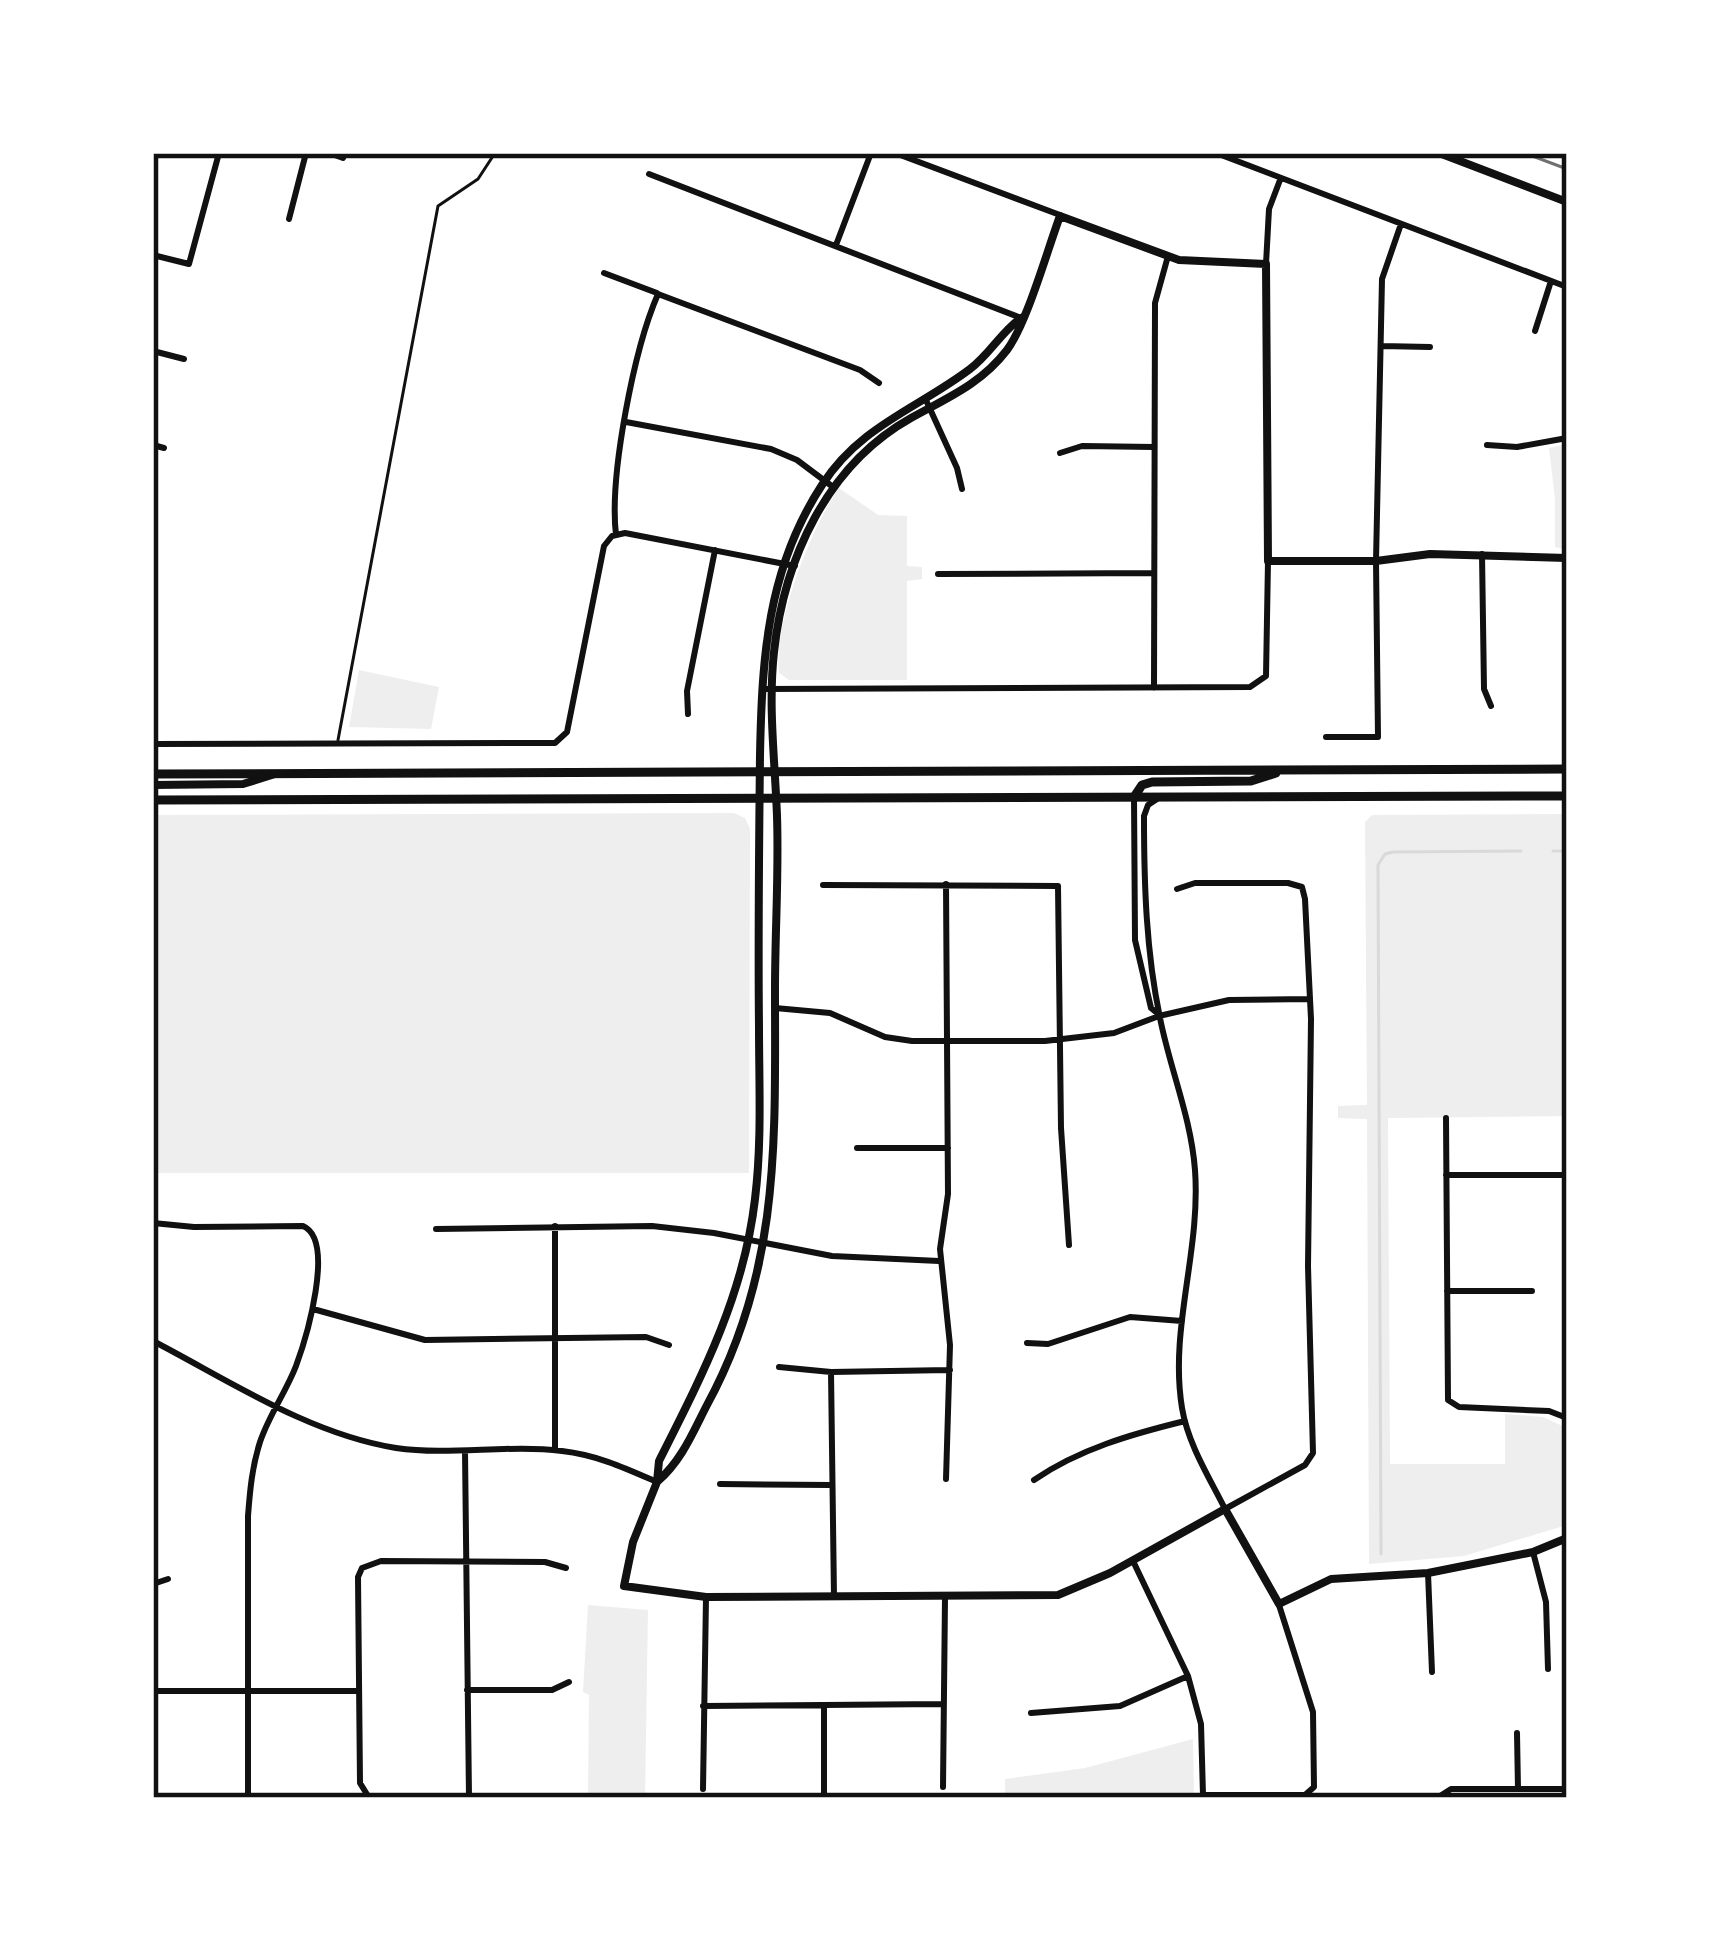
<svg xmlns="http://www.w3.org/2000/svg" width="1720" height="1951" viewBox="0 0 1720 1951" font-family="'Noto Serif',serif">
	<style>
		.green { fill: #eee }
		.lines { fill: none; stroke-linecap: round; stroke-linejoin: round }
		.stream { stroke: #d9d9d9; stroke-width: 3 }
		.service { stroke: #111; stroke-width: 3 }
		.minor { stroke: #111; stroke-width: 6 }
		.tertiary { stroke: #111; stroke-width: 8 }
		.secondary { stroke: #111; stroke-width: 8 }
		.primary { stroke: #111; stroke-width: 9 }
		.rail { stroke: #707070; stroke-width: 3 }
		.neatline { fill: none; stroke: #111; stroke-width: 4.5 }
	</style>
	<rect width="100%" height="100%" fill="#fff"/>
	<!-- green -->
	<path class="green" d="M1567,444v106l-12,-3v-48l-6,-51z
		M839,488l39,27 29,1v50l15,1v12l-15,2v99h-118l-10,-7c-6,-49 32,-145 60,-185z
		M359,670l80,17 -8,42 -82,-2z
		M734,813l11,5 5,11 -1,344h-596v-358z
		M1567,814v302l-179,2 2,346h115v-50l38,3 24,11v97l-103,31 -95,8 -2,-445 -29,-1v-12l29,-1 -2,-283 7,-7z
		M588,1605l60,5 -3,188h-57l1,-103 -6,-3z
		M1193,1739l1,59h-189v-19l80,-11z"/>
	<g class="lines">
		<!-- stream -->
		<path class="stream" d="M1553,851h14
			M1381,1554l-3,-689 7,-11 8,-2 128,-1"/>
		<!-- service -->
		<path class="service" d="M338,740l100,-534 40,-27 17,-26"/>
		<!-- minor -->
		<path class="minor" d="M329,153l14,5
			M895,153l165,62
			M1216,153l351,134
			M649,174l372,144
			M289,219l17,-66
			M836,245l35,-92
			M153,255l36,9 30,-111
			M1266,264l3,-55 11,-29
			M604,273l53,20
			M1535,331l16,-50
			M1381,346l49,1
			M153,351l31,8
			M925,398l32,70 5,21
			M626,422l145,27 26,11 36,27
			M153,445l11,3
			M1487,445l30,2 50,-9
			M1060,453l22,-7 72,1
			M616,535c-7,-59 18,-186 42,-241l202,76 19,13
			M1482,554l2,135 7,17
			M938,574l216,-1
			M1154,688l1,-385 13,-47
			M762,689l488,-2 16,-11 2,-115
			M688,714l-1,-23 28,-141
			M1326,737h52l-2,-176 6,-282 19,-55
			M153,744l402,-1 12,-11 37,-186 8,-10 13,-3 170,33
			M1134,797l1,143 16,68 6,5
			M1157,799l-9,6 -4,11c0,68 2,135 16,202 10,51 31,99 35,152 6,81 -26,159 -13,238 6,36 27,69 43,101l80,-44 8,-12 -5,-187 3,-247 -6,-120 -3,-12 -14,-4h-93l-18,6
			M946,884l2,310 -8,55 10,96 -4,134
			M823,885l235,1 3,242 8,117
			M775,1008l55,5 55,24 27,4h133l69,-8 45,-17 70,-16 81,-1
			M1446,1118l2,282 11,7 90,4 18,7
			M857,1148h91
			M1446,1175h121
			M153,1223l41,4 109,-1c33,14 3,113 -7,140 -10,26 -27,49 -36,76 -8,25 -10,48 -12,74v282
			M555,1226v224
			M436,1229l216,-3 62,7 118,23 107,5
			M1447,1291h85
			M313,1309l112,31 221,-3 23,8
			M153,1341c77,40 156,93 243,107 55,8 111,-4 166,3 35,4 63,17 95,31
			M1027,1343l21,1 82,-27 52,4
			M779,1367l52,5 119,-2
			M831,1372l3,225
			M465,1451l4,347
			M1034,1480c45,-31 98,-46 151,-59
			M720,1484l111,1
			M1533,1552l13,50 2,67
			M1133,1561l55,115 13,48 2,71
			M1428,1573l4,99
			M153,1584l15,-5
			M467,1690h85l17,-8
			M153,1691h206
			M703,1706l240,-2
			M1031,1713l89,-7 68,-30
			M1517,1733l1,56
			M943,1787l2,-189
			M703,1789l3,-192
			M1203,1795h102l9,-8 -1,-75 -34,-107
			M376,1798l-8,-2 -8,-13 -2,-206 4,-9 19,-7 164,1 21,6
			M571,1798h15
			M824,1798v-93
			M1437,1798l14,-9h116"/>
		<!-- tertiary -->
		<path class="tertiary" d="M1021,318c-20,14 -31,36 -51,51 -53,40 -110,57 -148,116 -55,84 -60,173 -62,270 -1,90 -2,181 -1,272 0,57 3,115 -4,172 -11,96 -53,177 -96,262l-2,21 -24,60 -9,44 82,11 352,-2 52,-22 115,-64 54,95 52,-25 97,-6 105,-21 34,-14
			M153,785l90,-1 32,-10
			M658,1481c24,-21 35,-49 49,-76 74,-136 68,-266 68,-416 0,-58 4,-115 2,-173 -2,-55 -9,-110 -3,-164 10,-93 53,-187 137,-234 36,-20 70,-34 96,-68 20,-27 40,-99 53,-134l119,44 87,4 2,297h108l54,-7 137,4"/>
		<!-- secondary -->
		<path class="secondary" d="M1439,153l128,49"/>
		<!-- primary -->
		<path class="primary" d="M153,774l1414,-5
			M1134,797l8,-12 10,-3 99,-1 25,-8
			M153,800l1414,-4"/>
		<!-- rail -->
		<path class="rail" d="M1524,153l43,16"/>
	</g>
	<!-- border -->
	<rect width="1720" height="1951" fill="none" stroke="#ffffff" stroke-width="312"/>
	<rect x="156" y="156" width="1408" height="1639" class="neatline"/>
</svg>
